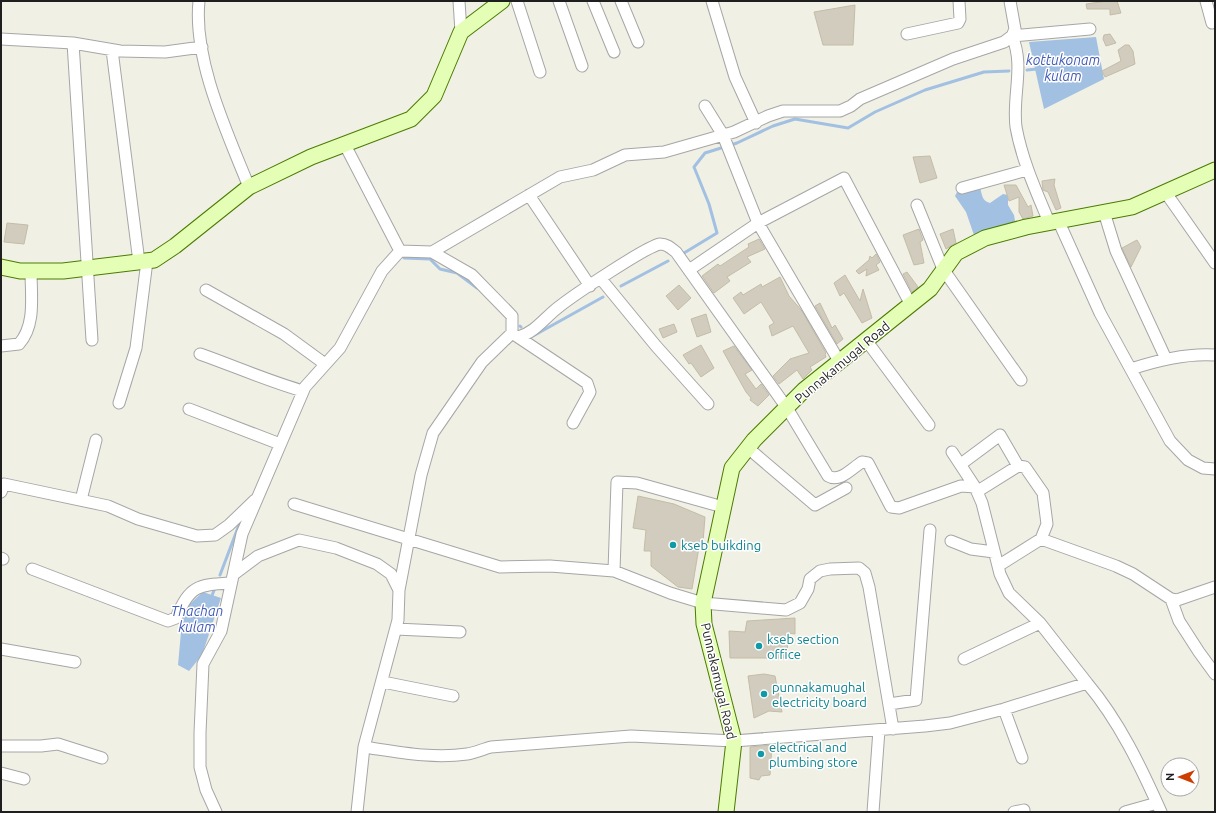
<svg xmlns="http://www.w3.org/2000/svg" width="1216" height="813" viewBox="0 0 1216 813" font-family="Ubuntu,sans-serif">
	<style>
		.water { fill: #a2c0e2 }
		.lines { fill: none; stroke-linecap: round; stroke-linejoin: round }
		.stream { stroke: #a2c0e2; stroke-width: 3 }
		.building { fill: #d1ccbd; stroke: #c4bca6 }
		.street-casing { stroke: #a6a6a6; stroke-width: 13 }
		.secondary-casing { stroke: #4a7c00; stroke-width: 17 }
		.street { stroke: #fff; stroke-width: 11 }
		.secondary { stroke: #e5feb5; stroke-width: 15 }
		.culture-dot { fill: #0f9aa8; stroke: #fff; stroke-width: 1.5 }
		.labels { text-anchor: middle; stroke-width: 3; stroke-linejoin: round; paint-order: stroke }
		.street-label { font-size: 13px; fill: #1f1f1f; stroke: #fff }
		.culture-label { font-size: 13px; fill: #0d838f; stroke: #fff; text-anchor: start }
		.water-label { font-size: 14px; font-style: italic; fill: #435bb7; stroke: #fff }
	</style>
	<rect width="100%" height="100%" fill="#f1f0e5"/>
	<!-- water -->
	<path class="water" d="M1096,37l8,42 -60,30 -15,-67z
		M980,187c2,8 2,14 10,16l13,-9 5,1v10l6,10 1,6 -7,5 -26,5 -3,6 -4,1 -9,-26 -11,-16 2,-4 4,2z
		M203,592l18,6 -19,57 -13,16 -11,-6 5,-55z"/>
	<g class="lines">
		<!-- stream -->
		<path class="stream" d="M1027,70l10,-1
			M684,253l33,-20 -8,-29 -15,-37 11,-14 32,-10 36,-17 22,-7 53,9 27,-16 50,-22 59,-18 25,-1
			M404,258l26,1 10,10 17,4 20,15
			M621,286l47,-25
			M520,326l1,1
			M533,336l70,-39
			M220,575l22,-58
			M211,598l4,-10"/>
	</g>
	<!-- building -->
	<path class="building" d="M1107,1h10l4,12 -11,2v-6h-23l-1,-5z
		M855,5l-2,40h-30l-9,-33z
		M1110,34l6,9 -10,3 -3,-7 1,-4z
		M1125,45h4l4,6 2,13 -30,13 -3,-6 19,-10 -3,-11z
		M930,156l7,22 -17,5 -7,-26z
		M1055,179l-1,6 7,23 -5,2 -8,-18 -5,-2 -1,-9z
		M1004,185h12l12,22 3,-2 2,11 -10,3 -4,-7v-15l-10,4z
		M7,223l21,2 -4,19 -20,-2z
		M919,229l4,11 -3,2 4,21 -10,2 -11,-30z
		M953,229l3,14 -10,6 -6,-15z
		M759,239l6,10 -18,8 4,5 -24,15 3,4 -16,12 -12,-17 16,-12 2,2 29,-19 -1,-3z
		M1137,240l4,7 -10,20 -9,-19z
		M876,254l4,8 -4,3 3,5 -13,6 1,-7 -8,5 -3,-3 13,-11 1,-4 2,2z
		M907,272l11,15 -6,5 -9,-18z
		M845,275l15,26 3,-12 9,29 -10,5 -18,-30 -4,3 -6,-13z
		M780,277l9,19 13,15 24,42 -1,1 1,3 -16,10 2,3 -9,9 -6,-9 -18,14 -6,-8 17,-17 19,-6 -16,-27 -21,10 -3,-10 5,-3 -13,-21 -17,12 -11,-16 8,-6 2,3 18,-11 1,3z
		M679,285l12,13 -13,12 -12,-14z
		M820,303l12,25 3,-3 8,14 -6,5 -22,-38z
		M706,314l5,18 -14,5 -6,-18z
		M674,324l3,8 -14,6 -4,-9z
		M701,345l13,23 -13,9 -10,-14 -2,1 -6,-9z
		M734,346l18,24 -7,4 11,15 5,-5 8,11 -11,11 -8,-6 1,-2 -5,-6 -23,-41z
		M638,496l36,8 31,13 -2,25 -4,5 -7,42 -14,-2 -27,-21v-15h-7l2,-21 -13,-2z
		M795,618v16l-7,-1 -1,25h-57l-1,-27 16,1 2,-11z
		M764,674l11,2 7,36 -13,-1 -15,7 -6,-42z
		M772,745l-2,30 -9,1 -2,4 -9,-2v-31z"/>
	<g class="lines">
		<defs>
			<path id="street" d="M199,1c-6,59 28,131 50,186
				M459,1l2,31
				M517,1l23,71
				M559,1l23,65
				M593,1l21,51
				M621,1l17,41
				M712,1l23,76 21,46
				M1206,1l6,22
				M907,34l51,-11 2,-4 -1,-18
				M1,39l72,4 47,8 45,1 37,-5
				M73,43l19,297
				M112,50l27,212
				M705,106l18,29 35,88 81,138
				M345,145l55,106
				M962,188l65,-18
				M1166,193l49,70
				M529,195l61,91
				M917,205l26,64 78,111
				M1104,212l12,39 50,108
				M1058,220l42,93 70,128 18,19 15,8 12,1
				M1049,222c-13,-31 -27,-62 -33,-95 -4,-31 9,-61 -4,-91l78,-7
				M689,270l69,-47 86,-45 67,127
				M601,279l55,67 52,58
				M206,290l78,44 41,30
				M512,333l6,4c17,-4 28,-21 42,-31 14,-11 87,-60 100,-62 7,0 11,4 16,8l111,156 41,68c12,7 24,-8 34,-14l6,1 23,44 8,1 62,-22 14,1 7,16 18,71 9,19 31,30 47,60
				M518,337l69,46 3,9 -17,31
				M866,340l63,85
				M1,346l18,-2c17,-19 12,-48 12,-73
				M200,354c34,12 68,27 103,37
				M1131,369c27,-9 55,-16 84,-14
				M119,403l17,-55 11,-87
				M189,409l91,35
				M748,448l67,57 31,-17
				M952,452l23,35
				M961,464l39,-29 18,31
				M978,491l40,-25 7,1 18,26 4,31 -6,15 75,27 17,8 38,25 6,1 38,-13
				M1,492l3,-8 104,22 30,13 59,17 18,-1 14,-10 26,-25
				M81,500l15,-60
				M294,504l206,63 50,-1 64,5 56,22 33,10 83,7 14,-7 8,-14 2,-10 10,-8 10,-2 29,-1 6,5 4,14 24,142
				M951,541l20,8 23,3
				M1,558l2,1
				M998,566l43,-27
				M32,569l136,52 8,-3c14,-33 22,-33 55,-35
				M614,571l3,-89 20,1 86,24
				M234,574l24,-18 41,-16 37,8 41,16 14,10 8,16 -1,30 -34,127 -7,65
				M399,590l22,-115 12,-42 49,-71 30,-29v-17l-40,-41 -40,-23 128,-75 33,-7 32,-15 39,-3 70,-20 34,-16 15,-5h57l11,-5 9,-7 93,-40 51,-17 8,-6 3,-7 -5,-28
				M1171,599l8,22 20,31 16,22
				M396,629l64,3
				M1,649l74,13
				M964,659l76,-36
				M383,682l70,14
				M889,704l27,-4 14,-170
				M1004,709l18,49
				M1,746h40l17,-2 44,14
				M364,747c34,5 69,12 103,7 8,-1 16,-5 24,-7l140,-11 103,5 191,-15 25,-3 54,-14 83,-26c32,38 54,84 74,129
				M1,773l23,6
				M216,812l-10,-22 -6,-23v-34l3,-69 18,-33 21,-97 63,-147 35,-39 42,-77 18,-20 32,1
				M873,812l6,-82
				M1014,812l10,-2
				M1125,812l32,-9"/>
			<path id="secondary" d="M1,267l19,4h43l91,-11 21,-14 74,-59 62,-30 100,-38 23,-23 27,-64 41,-31
				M726,812l8,-71 -30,-117 -1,-21 29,-135 22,-28 50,-50 126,-101 26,-36 29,-15 41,-11 106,-20 83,-37"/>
		</defs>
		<!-- street casing -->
		<use href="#street" class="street-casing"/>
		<!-- secondary casing -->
		<use href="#secondary" class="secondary-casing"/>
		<!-- street -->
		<use href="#street" class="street"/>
		<!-- secondary -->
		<use href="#secondary" class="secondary"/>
	</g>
	<!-- markers -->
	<g class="culture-dot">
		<circle cx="673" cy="545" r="4"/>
		<circle cx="759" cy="646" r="4"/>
		<circle cx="764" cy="694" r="4"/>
		<circle cx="761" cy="754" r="4"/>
	</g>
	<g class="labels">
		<!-- street labels -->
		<g class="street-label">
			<text transform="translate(842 362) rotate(-40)" y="5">Punnakamugal Road</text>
			<text transform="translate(719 681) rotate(77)" y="5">Punnakamugal Road</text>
		</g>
		<!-- culture labels -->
		<g class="culture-label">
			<text x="681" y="550">kseb buikding</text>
			<text x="767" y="644">kseb section<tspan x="767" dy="15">office</tspan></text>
			<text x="772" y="692">punnakamughal<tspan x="772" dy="15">electricity board</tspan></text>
			<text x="769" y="752">electrical and<tspan x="769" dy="15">plumbing store</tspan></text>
		</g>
		<!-- water labels -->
		<g class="water-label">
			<text x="1063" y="65">kottukonam<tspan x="1063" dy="16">kulam</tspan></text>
			<text x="197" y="616">Thachan<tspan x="197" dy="16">kulam</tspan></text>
		</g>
	</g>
	<!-- border -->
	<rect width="1216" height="813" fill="none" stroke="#1f1f1f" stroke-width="4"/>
	<!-- north arrow -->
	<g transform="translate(1180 777) rotate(270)"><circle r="19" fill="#ffffff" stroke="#a5a5a5"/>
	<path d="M0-3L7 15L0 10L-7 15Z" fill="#ce3d00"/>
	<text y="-6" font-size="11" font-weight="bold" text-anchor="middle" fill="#1f1f1f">N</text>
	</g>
</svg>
